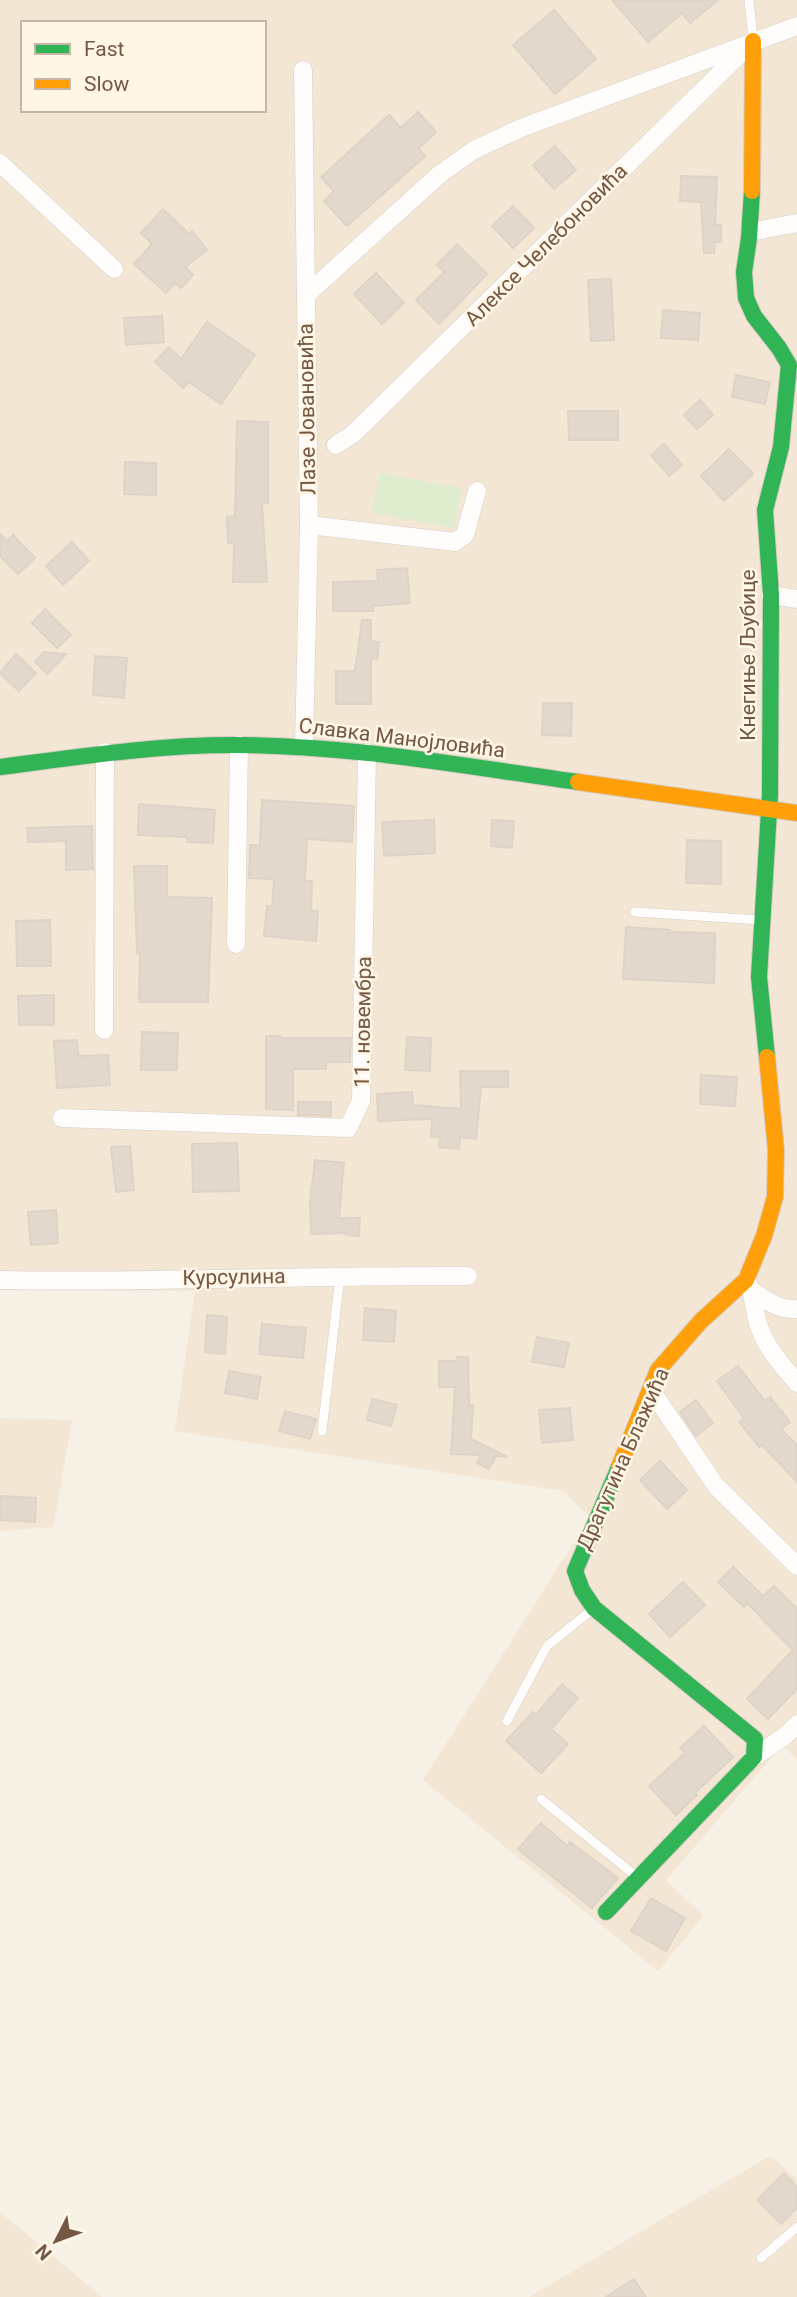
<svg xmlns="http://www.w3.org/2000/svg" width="797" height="2297" viewBox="0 0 797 2297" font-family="Roboto,sans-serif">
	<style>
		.residential { fill: #f3e6d4; fill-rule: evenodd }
		.green { fill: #dfedce }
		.building { fill: #e3d8cc; stroke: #dfd3c7; stroke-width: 2 }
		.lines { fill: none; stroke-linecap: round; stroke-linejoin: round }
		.lane-casing { stroke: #d7cdc3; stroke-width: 10 }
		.street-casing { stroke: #d7cdc3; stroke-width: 19 }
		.fast-casing { stroke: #d6ccc2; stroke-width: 18 }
		.slow-casing { stroke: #d6ccc2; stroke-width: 18 }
		.lane { stroke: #fefdfb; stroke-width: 9 }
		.street { stroke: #fefdfb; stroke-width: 18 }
		.fast { stroke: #30b455; stroke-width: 16 }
		.slow { stroke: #ff9f0a; stroke-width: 16 }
		.labels { text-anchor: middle; stroke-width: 5; stroke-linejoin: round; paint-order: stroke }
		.street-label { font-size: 21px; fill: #745744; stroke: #fff6e5 }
	</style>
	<rect width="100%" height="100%" fill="#f6f0e5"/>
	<!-- residential -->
	<path class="residential" d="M0,0h797v1759l-15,-14 -116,135 37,36 -45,55 -235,-191 167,-263 -27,-26 -388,-60 20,-140 -195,-1zM23,23h241v87h-241z
		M0,1418l72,2 -19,107 -53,4z
		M770,2156l27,23v118h-268z
		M0,2212l102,85h-102z"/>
	<!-- green -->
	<path class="green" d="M379,473l83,15 -8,40 -82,-15z"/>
	<!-- building -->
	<path class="building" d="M612,0h106l-28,23 -8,-10 -34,29z
		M554,10l42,49 -41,35 -42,-49z
		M418,112l18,20 -17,16 6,8 -78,70 -23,-25 10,-10 -13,-14 68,-62 12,13z
		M555,146l21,24 -22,19 -21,-24z
		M681,176l36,1 -2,48h6v17h-6l-1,11h-10l-3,-51 -21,-1z
		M513,206l21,22 -21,20 -21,-22z
		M163,209l26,25 3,-3 15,19 -22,17 8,8 -12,13 -6,-5 -9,10 -32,-29 18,-20 -11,-11z
		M457,244l30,30 -48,50 -23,-24 28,-28 -7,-7z
		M376,273l28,30 -22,21 -28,-30z
		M611,279l3,61 -23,1 -3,-61z
		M663,310l37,3 -2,27 -37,-2z
		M162,316l2,26 -38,3 -2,-27z
		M207,322l48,33 -34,49 -32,-22 -6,6 -28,-26 14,-15 12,12z
		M736,375l34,7 -5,22 -33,-7z
		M700,400l13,15 -16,14 -13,-14z
		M568,411h50v29h-49z
		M237,421l31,1v81h-6l5,79h-34l1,-39h-6l-1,-26 8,-1z
		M664,444l18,21 -13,11 -18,-21z
		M729,449l24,25 -29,27 -23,-25z
		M125,462l31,1v32l-32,-1z
		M0,534l7,7 6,-6 22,23 -17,16 -18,-18z
		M72,542l17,19 -26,24 -17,-19z
		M407,568l3,35 -37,3v5h-40v-29l45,-1 -1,-11z
		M45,609l26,26 -14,13 -25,-25z
		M362,620h9v21l8,1 -2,17 -6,-1v46h-35v-33h19z
		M44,652l22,2 -19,20 -12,-12z
		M16,654l20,19 -17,18 -19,-18z
		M95,656l32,2 -3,40 -31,-3z
		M543,703h29l-1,33 -29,-1z
		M262,800l92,6 -2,36 -45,-3 -2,42h7l-1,30h7l-2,30 -52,-5 3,-30 5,1 2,-28 -25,-1 1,-33h10z
		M139,804l76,6 -2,33 -26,-1v-5l-49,-2z
		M434,820l1,33 -51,3 -2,-34z
		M492,820l22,1 -2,27 -21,-2z
		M92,826l1,43 -27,1v-29l-38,1 -1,-14z
		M687,840l34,1v43l-35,-1z
		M134,866h33v31l45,1 -4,104h-69l1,-49h-3z
		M50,920l1,46h-34l-1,-45z
		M626,927l44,3v2l45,1 -1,50 -91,-4z
		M54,995v30h-35l-1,-29z
		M142,1032l36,1 -1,37h-36z
		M266,1036h14v2h71l-1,24h-24v7h-33v41l-27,-1z
		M407,1037l24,1 -1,33 -25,-1z
		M77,1040l1,16 30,-1 2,30 -53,3 -3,-47z
		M460,1071h48v16h-27l-5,52 -16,-2 -1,12 -20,-2 1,-10 -9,-1 1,-17 -54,2 -1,-27 35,-2 1,13 48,4z
		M701,1075l36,2 -2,29 -35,-2z
		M298,1102h33v14l-33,-1z
		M237,1143l2,48 -46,1 -1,-48z
		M130,1146l4,44 -18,2 -5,-45z
		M315,1160l29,3 -5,55h21l-1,18 -13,-1v-2l-35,1 -1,-33z
		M56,1210l2,33 -27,2 -3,-33z
		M365,1308l31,3 -2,31 -31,-2z
		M207,1315l20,2 -2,37 -20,-2z
		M262,1324l44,4 -3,30 -44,-4z
		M537,1337l32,6 -5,24 -32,-5z
		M457,1357h11l1,48h4l-2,34 36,18 -11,-1 -7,13 -12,-6 4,-8 -30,-1 4,-67h-16v-26h18z
		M738,1366l27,35 5,-4 20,25 -9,7 16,16v37l-35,-37 -3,2 -20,-25 5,-4 -27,-37z
		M229,1371l32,6 -4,22 -32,-6z
		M372,1399l25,6 -6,21 -24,-6z
		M696,1400l17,23 -17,13 -16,-24z
		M570,1408l3,32 -31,3 -3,-33z
		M285,1411l31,8 -6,20 -31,-8z
		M660,1461l27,29 -20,19 -27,-29z
		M0,1496l36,2 -1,24 -35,-2z
		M733,1567l30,29 11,-10 23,23v80l-29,30 -21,-20 46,-49 -46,-47 -3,4 -26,-25z
		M683,1582l22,23 -35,32 -21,-23z
		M562,1684l16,14 -27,31 17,15 -27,29 -35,-32 27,-29 3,3z
		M704,1726l29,31 -38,36 2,2 -21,20 -27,-29 36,-33 -5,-5z
		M541,1823l26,23 3,-4 48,36 -26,30 -74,-59z
		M651,1898l34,20 -19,33 -35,-20z
		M784,2173l13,14v21l-16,16 -24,-24z
		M634,2279l12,18h-40z"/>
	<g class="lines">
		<defs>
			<path id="lane" d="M749,0l4,39
				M635,912l126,8
				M322,1431l18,-155
				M507,1721l40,-75 46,-37
				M541,1799l96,78
				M761,2258l36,-31"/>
			<path id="street" d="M303,70l6,455 -5,222
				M0,163l114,106
				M750,232l47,-9
				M306,295l134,-121 34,-24 47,-22 276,-102
				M336,445l17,-11 400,-393
				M309,525l146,17 10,-7 12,-44
				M771,595l26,4
				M236,944l3,-199
				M104,1030l1,-278
				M62,1118l286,10 13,-27 6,-348
				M0,1280c156,3 312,-5 468,-4
				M746,1280c9,14 7,27 12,43 7,24 23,41 39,60
				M753,1291c14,11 27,19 44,18
				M651,1390l65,96 81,80
				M754,1757l31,-21 12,-12"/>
			<path id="fast" d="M752,191l-3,47 -5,34 2,26 8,18 25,32 10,17 -8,82 -16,63 6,85 -1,199 -11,183 8,80
				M0,767c78,-10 155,-22 234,-22 115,0 230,21 344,37
				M606,1912l148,-155 1,-18 -161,-131 -12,-18 -7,-19 44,-104"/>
			<path id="slow" d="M752,191l1,-150
				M578,782l219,31
				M619,1467l39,-97 43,-49 45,-41 18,-44 11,-39 1,-47 -9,-93"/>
		</defs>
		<!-- lane casing -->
		<use href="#lane" class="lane-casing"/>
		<!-- street casing -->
		<use href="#street" class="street-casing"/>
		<!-- fast casing -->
		<use href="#fast" class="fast-casing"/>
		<!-- slow casing -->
		<use href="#slow" class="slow-casing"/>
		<!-- lane -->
		<use href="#lane" class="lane"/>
		<!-- street -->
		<use href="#street" class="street"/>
		<!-- fast -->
		<use href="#fast" class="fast"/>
		<!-- slow -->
		<use href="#slow" class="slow"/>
	</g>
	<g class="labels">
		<!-- street labels -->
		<g class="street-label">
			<text transform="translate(546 245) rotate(-45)" y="7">Алексе Челебоновића</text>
			<text transform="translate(307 409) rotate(-91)" y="7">Лазе Јовановића</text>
			<text transform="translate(748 655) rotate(-90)" y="7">Кнегиње Љубице</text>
			<text transform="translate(402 738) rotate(7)" y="7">Славка Манојловића</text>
			<text transform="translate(363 1022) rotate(-89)" y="7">11. новембра</text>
			<text transform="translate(234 1277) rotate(-1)" y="7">Курсулина</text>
			<text transform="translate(623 1459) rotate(-66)" y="7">Драгутина Блажића</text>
		</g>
	</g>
	<!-- legend -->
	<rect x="21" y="21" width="245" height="91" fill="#fff6e5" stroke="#c7b6a5" stroke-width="2"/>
	<rect x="35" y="44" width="35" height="10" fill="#30b455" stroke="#c7b6a5" stroke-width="2"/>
	<text x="84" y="56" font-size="21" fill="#745744">Fast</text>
	<rect x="35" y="79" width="35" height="10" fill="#ff9f0a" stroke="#c7b6a5" stroke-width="2"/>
	<text x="84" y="91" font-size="21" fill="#745744">Slow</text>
	<!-- north arrow -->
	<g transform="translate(56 2241) rotate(228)" stroke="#fff6e5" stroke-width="5" paint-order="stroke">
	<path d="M0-5L12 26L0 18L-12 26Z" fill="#745744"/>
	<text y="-10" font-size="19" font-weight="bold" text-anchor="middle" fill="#745744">N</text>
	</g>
</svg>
